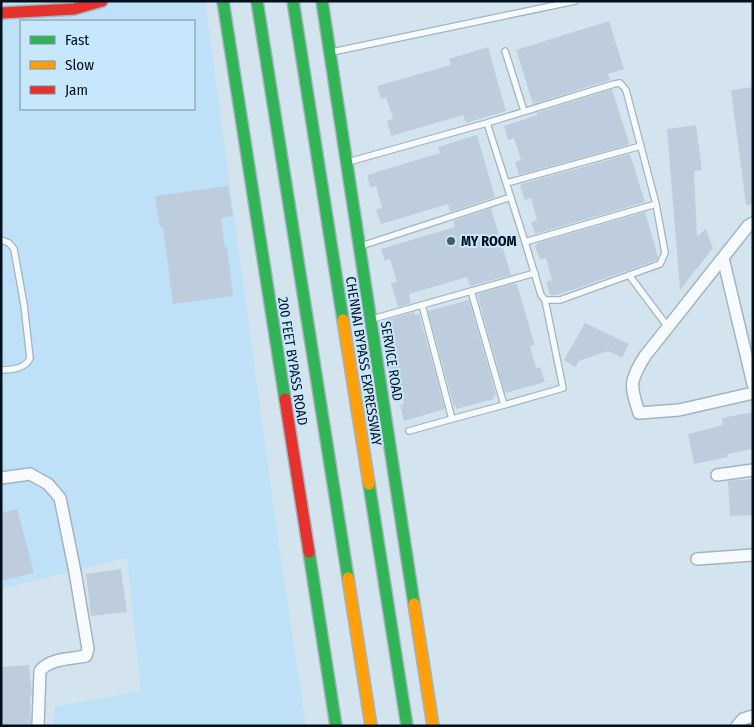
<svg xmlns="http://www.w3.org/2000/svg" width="754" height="727" viewBox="0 0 754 727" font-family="'Fira Sans Condensed',sans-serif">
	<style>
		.built { fill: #bee1f7; fill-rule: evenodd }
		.building { fill: #becddd }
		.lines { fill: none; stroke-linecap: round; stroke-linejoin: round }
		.lane-casing { stroke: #a2b4bf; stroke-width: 8 }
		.street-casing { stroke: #a2b4bf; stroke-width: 14 }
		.fast-casing { stroke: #a2b4bf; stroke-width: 14 }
		.slow-casing { stroke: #a2b4bf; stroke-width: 14 }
		.jam-casing { stroke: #a2b4bf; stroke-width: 14 }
		.lane { stroke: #f8fbfd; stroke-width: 5.5 }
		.street { stroke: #f8fbfd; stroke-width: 11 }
		.fast { stroke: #30b455; stroke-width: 11 }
		.slow { stroke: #ff9f0a; stroke-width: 11 }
		.jam { stroke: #e5322d; stroke-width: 11 }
		.poi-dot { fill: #4a5b66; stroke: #c6e7fc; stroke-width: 2 }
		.labels { text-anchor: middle; stroke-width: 4; stroke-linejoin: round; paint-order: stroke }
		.poi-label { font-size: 14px; font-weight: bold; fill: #00111d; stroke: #c6e7fc; text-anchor: start }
		.street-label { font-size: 14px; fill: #00111d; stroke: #c6e7fc }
	</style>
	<rect width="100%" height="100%" fill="#d3e4ef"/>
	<!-- built -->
	<path class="built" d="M1,1h204l72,532 29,193h-253l2,-19 86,-16 -14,-133 -126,31zM21,21h173v88h-173z"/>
	<!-- building -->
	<path class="building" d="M609,21l15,48 -16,5 2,6 -77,24 -17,-54z
		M488,47l18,64 -40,12 -3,-8 -72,21 -4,-15 6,-2 -7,-22 -5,2 -4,-13 74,-21 -2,-6z
		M753,87v117l-7,1 -15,-115z
		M612,89l17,54 -1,2 -109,30 -4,-13 6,-2 -7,-22 -6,2 -4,-14 33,-11 -1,-2z
		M696,125l6,45 -8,1 3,66 9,-8 7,19 -33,42 -13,-161z
		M477,135l18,62 -45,15 -2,-8 -67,20 -5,-14 6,-2 -6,-22 -6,1 -3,-12 73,-22 -2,-6z
		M630,154l15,48 -110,32 -4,-12 6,-2 -6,-22 -6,2 -5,-14 2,-2z
		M228,186l5,30 -12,2 4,30 2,-1 6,49 -60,8 -10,-77h-3l-5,-31z
		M491,208l20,67 -41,11 -3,-9 -58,17 2,9 -13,4 -7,-24 6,-1 -7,-23 -5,2 -4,-12 74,-22 -2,-6z
		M645,212l9,30 4,16 -1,2 -79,28 -22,7h-6l-4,-13 6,-2 -6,-22 -6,2 -5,-14 3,-2v-1z
		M513,284h4l17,59v2l-4,1 6,22 4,-1 5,15 -40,11 -28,-99z
		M469,300l27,95 -3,1 1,3 -38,10v-3l-2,1 -26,-96z
		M414,312l1,3 4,-1 26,95 -41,12 -4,-16 4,-1 -6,-22 -5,1 -7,-27 4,-1 -6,-21 -1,1 -2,-13z
		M585,323l44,21 -7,14 -14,-7 -29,10 -4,6 -11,-7z
		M753,412v37l-26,5 1,3 -34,7 -6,-30 35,-9 -1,-7z
		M752,479l1,36 -23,1 -2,-35z
		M17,509l17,64 -33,8v-68z
		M121,569l6,43 -36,4 -5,-42z
		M29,665l3,30 -2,1 1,30h-30v-59z"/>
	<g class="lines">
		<defs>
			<path id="lane" d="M505,51l19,60
				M332,52l243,-51
				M487,123l127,-39 6,-1 6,7 30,114 9,49 -5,11 -100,36h-15l-4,-5 -16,-53
				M348,162l139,-39 38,119 131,-38
				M507,183l134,-37
				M1,240l8,3 5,6 10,56 6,53c-4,11 -19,12 -29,12
				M361,246l150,-49
				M629,275l39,52
				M422,305l30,114 52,-14 -33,-114
				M376,318l159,-45
				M504,405l59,-17 -18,-88
				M409,431l43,-12"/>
			<path id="street" d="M753,223l-5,3 -103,130c-16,26 -15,29 -6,57l40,-3 74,-17
				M723,258l30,126
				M717,475l36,-5
				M1,478l29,-4 18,10 12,14 15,74 13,77 -2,7c-15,3 -36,2 -46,15l-2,55
				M697,559l56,-4
				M737,726l6,-7 10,-3"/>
			<path id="fast" d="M223,1l62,398
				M257,1l91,577
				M293,1l50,319
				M322,1l92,603
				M369,484l38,242
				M309,552l27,174"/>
			<path id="slow" d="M343,320l26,164
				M348,578l23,148
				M414,604l19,122"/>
			<path id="jam" d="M1,13l73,-4 28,-8
				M285,399l24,153"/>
		</defs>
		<!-- lane casing -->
		<use href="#lane" class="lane-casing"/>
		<!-- street casing -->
		<use href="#street" class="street-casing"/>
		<!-- fast casing -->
		<use href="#fast" class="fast-casing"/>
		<!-- slow casing -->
		<use href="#slow" class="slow-casing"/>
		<!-- jam casing -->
		<use href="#jam" class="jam-casing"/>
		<!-- lane -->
		<use href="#lane" class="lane"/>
		<!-- street -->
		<use href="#street" class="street"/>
		<!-- fast -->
		<use href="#fast" class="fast"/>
		<!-- slow -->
		<use href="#slow" class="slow"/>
		<!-- jam -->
		<use href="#jam" class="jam"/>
	</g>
	<!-- markers -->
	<circle class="poi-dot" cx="451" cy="241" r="5"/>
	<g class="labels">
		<!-- poi labels -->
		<g class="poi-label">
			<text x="461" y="246">MY ROOM</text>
		</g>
		<!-- street labels -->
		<g class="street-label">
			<text transform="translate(293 361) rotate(81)" y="5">200 FEET BYPASS ROAD</text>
			<text transform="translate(364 361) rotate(81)" y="5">CHENNAI BYPASS EXPRESSWAY</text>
			<text transform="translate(392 361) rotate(81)" y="5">SERVICE ROAD</text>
		</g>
	</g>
	<!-- border -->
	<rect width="754" height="727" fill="none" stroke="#00111d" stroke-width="5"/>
	<!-- legend -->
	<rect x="20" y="20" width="175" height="90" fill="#c6e7fc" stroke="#7791a3"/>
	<rect x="30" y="36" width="25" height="8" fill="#30b455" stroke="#7791a3"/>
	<text x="65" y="45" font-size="15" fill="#00111d">Fast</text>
	<rect x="30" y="61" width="25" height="8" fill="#ff9f0a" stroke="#7791a3"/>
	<text x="65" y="70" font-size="15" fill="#00111d">Slow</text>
	<rect x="30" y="86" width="25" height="8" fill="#e5322d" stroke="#7791a3"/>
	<text x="65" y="95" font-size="15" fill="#00111d">Jam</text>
</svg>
